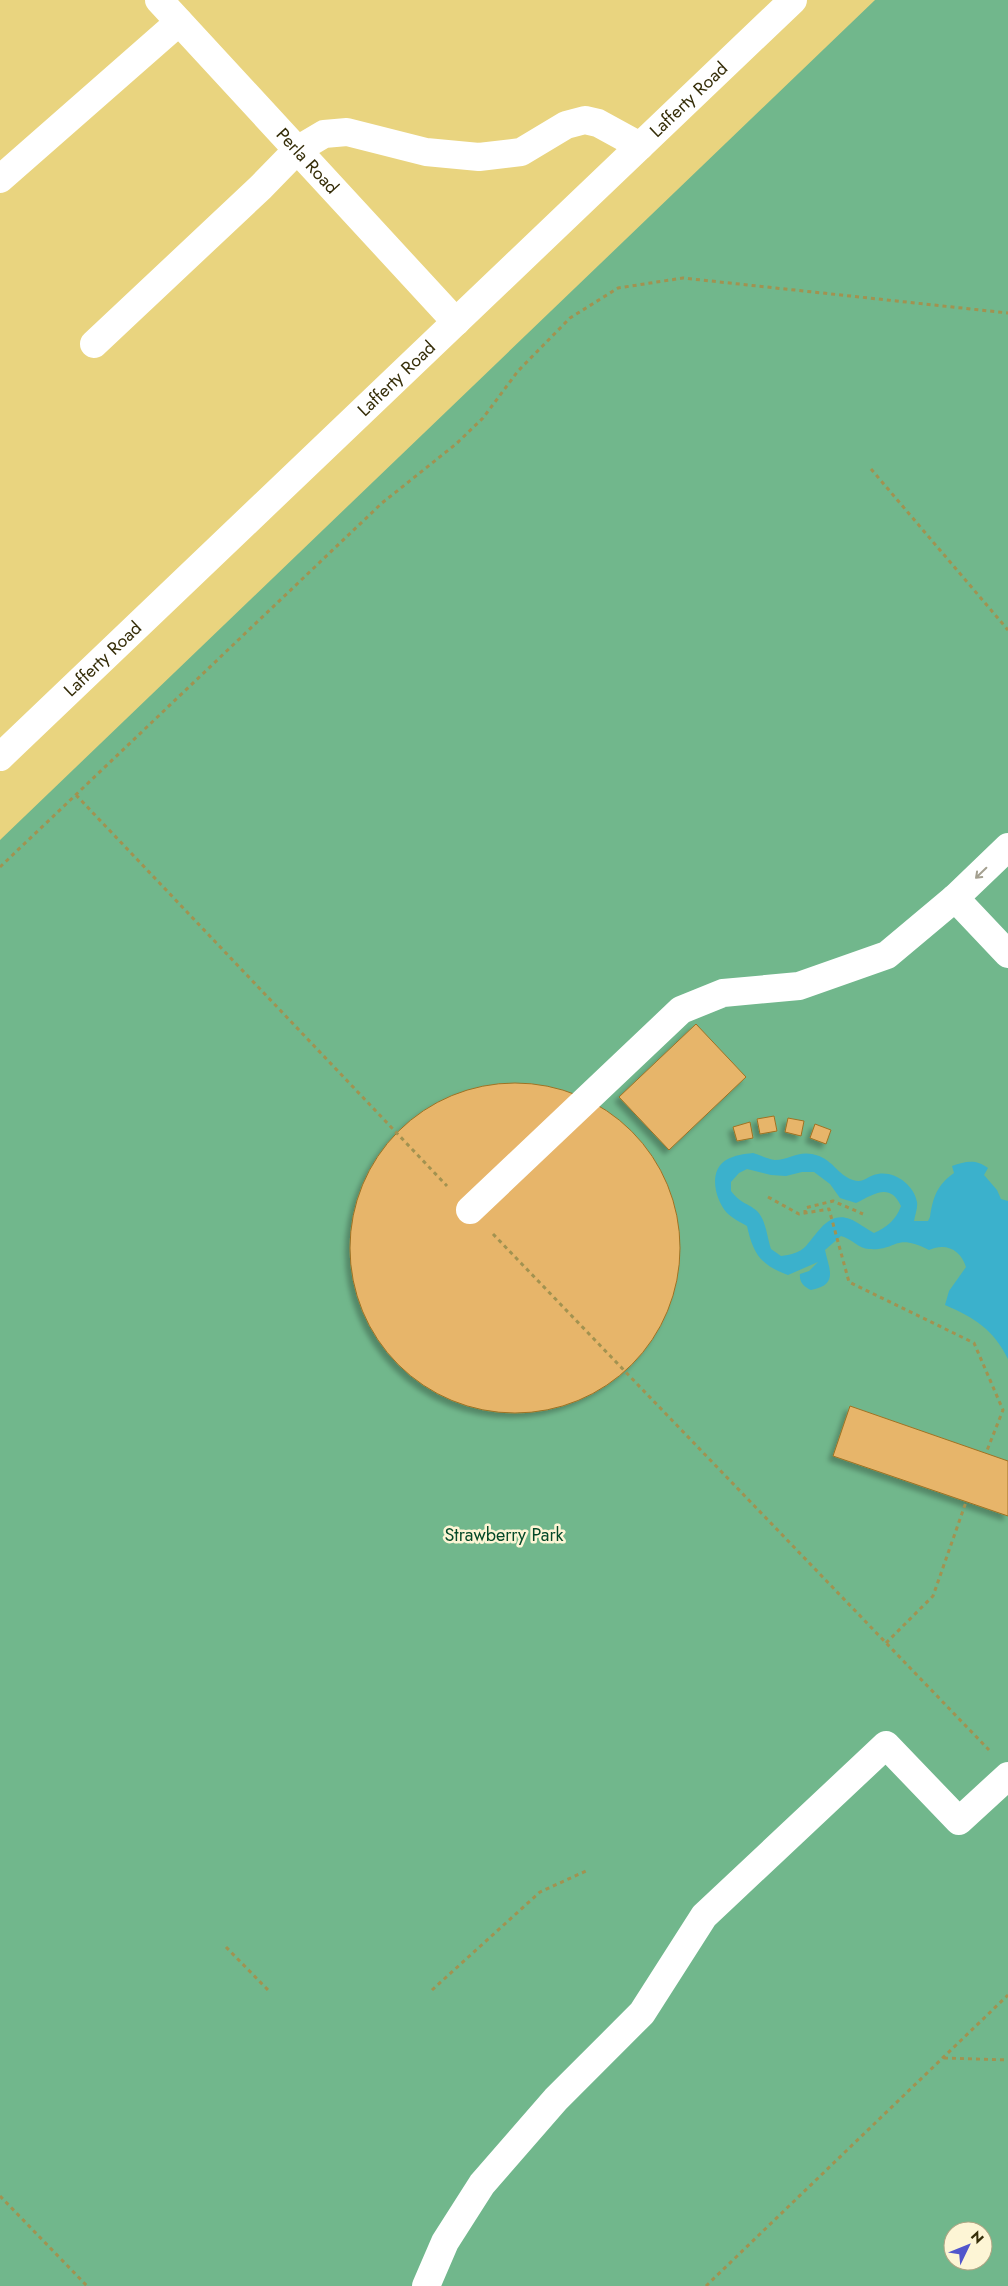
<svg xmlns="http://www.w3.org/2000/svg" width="1008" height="2286" viewBox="0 0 1008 2286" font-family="Jost,sans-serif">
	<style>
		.green { fill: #71b78c; fill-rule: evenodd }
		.water { fill: #3bb1cc; fill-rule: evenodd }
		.building { fill: #e7b56b; stroke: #a07223; filter: url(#shadow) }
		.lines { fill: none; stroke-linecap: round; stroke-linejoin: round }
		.path { stroke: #a29250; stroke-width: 3; stroke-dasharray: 4 4; stroke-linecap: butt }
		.minor { stroke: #fff; stroke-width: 28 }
		.oneway { stroke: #a4a090 }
		.labels { text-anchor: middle; stroke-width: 5; stroke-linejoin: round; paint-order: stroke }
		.street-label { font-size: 18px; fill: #352d08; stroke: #fdf5d5 }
		.park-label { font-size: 18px; fill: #034828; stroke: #fdf5d5 }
	</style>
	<defs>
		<filter id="shadow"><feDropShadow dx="-4.5" dy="4.5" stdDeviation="2.5" flood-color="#0004"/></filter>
	</defs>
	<rect width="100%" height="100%" fill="#e9d47f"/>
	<!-- green -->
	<path class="green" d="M875,0h133v2286h-1008v-1446zM953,2231h30v30h-30z"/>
	<!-- water -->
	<path class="water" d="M753,1153c7,2 15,6 22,7 13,0 23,-9 37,-6 21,4 25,21 41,26 11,4 15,-5 25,-6 17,-3 36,11 39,28 1,6 -2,13 -3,19h14l2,-4c3,-20 7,-32 24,-44l-2,-7c14,-5 24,-7 36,2l-4,7 13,15 4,9 7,2v158c-15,-30 -33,-41 -63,-54l4,-14 17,-24c-5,-17 -20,-25 -37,-17 -35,-18 -31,1 -60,-1 -10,0 -18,-11 -28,-13l-16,14c4,19 14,35 -14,40 -7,-3 -12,-8 -11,-16l9,-3 9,-9 -30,13c-28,-10 -35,-22 -41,-49 -7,-4 -15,-8 -20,-13 -12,-13 -19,-42 -1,-53 9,-5 18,-6 27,-7zM747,1169l24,6 15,1 16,-4h12l16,12 10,14 16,5c18,-9 34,-21 45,3 -5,14 -14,21 -27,27 -8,-4 -16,-11 -24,-14 -22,-8 -32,14 -44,27 -7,7 -16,9 -25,10l-10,-7c-4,-12 -5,-29 -14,-38 -9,-8 -16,-7 -26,-20v-9l8,-9z"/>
	<!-- building -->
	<path class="building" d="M696,1024l50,53 -77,73 -50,-53z
		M350 1248a165 165 0 1 1 330 0a165 165 0 1 1-330 0Z
		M774,1116l3,15 -17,3 -3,-15z
		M788,1118l16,3 -3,15 -16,-4z
		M750,1122l3,16 -16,3 -4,-14z
		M815,1124l16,6 -5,14 -16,-6z
		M850,1406l158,55v55l-175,-60z"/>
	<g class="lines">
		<!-- path -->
		<path class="path" d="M871,469l137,161
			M76,795l371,391
			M0,867l382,-364 74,-59 27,-26 35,-47 52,-53 48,-30 65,-10 325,35
			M768,1197l31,17 30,-5 20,73 125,61 29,67 -17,43
			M805,1214v-6l28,-7 30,13
			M493,1234l496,516
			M886,1643l47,-47 33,-94
			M226,1947l42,43
			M432,1990l108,-98 46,-21
			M944,2058l64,2
			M0,2196l87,90
			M706,2286l302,-291"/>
		<!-- minor -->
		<g class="minor">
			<path id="s1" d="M159,0l297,322"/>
			<path d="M0,179l179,-157"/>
			<path d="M94,344l167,-157 36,-37 27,-16 23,-2 79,20 53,5 42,-5 45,-27 19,-5 13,3 42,23"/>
			<path id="s2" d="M0,757l793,-757"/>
			<path d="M955,898l53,56"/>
			<path d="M470,1210l211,-200 42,-17 76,-7 88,-31 68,-57 53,-51"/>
			<path d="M426,2286l19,-44 37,-58 74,-85 86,-86 62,-97 182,-171 73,76 49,-45"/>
		</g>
	</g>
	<!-- one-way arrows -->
	<defs><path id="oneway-shaft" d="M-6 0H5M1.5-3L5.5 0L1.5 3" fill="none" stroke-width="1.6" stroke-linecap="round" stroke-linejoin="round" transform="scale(1.25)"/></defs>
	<use class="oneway" href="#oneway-shaft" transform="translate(981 873) rotate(136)"/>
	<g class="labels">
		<!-- street labels -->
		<g class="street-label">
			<text dy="6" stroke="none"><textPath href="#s2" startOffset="952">Lafferty Road</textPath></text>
			<text dy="6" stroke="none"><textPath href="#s1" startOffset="219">Perla Road</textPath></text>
			<text dy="6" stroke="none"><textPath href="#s2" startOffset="548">Lafferty Road</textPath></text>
			<text dy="6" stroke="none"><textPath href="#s2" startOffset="142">Lafferty Road</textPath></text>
		</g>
		<!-- park labels -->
		<g class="park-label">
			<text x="504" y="1541">Strawberry Park</text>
		</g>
	</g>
	<!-- north arrow -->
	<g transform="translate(968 2246) rotate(47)"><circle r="24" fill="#fdf5d5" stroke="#ada583"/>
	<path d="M0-4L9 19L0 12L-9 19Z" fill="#5156cc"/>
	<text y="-8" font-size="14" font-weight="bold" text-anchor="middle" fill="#352d08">N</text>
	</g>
</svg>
